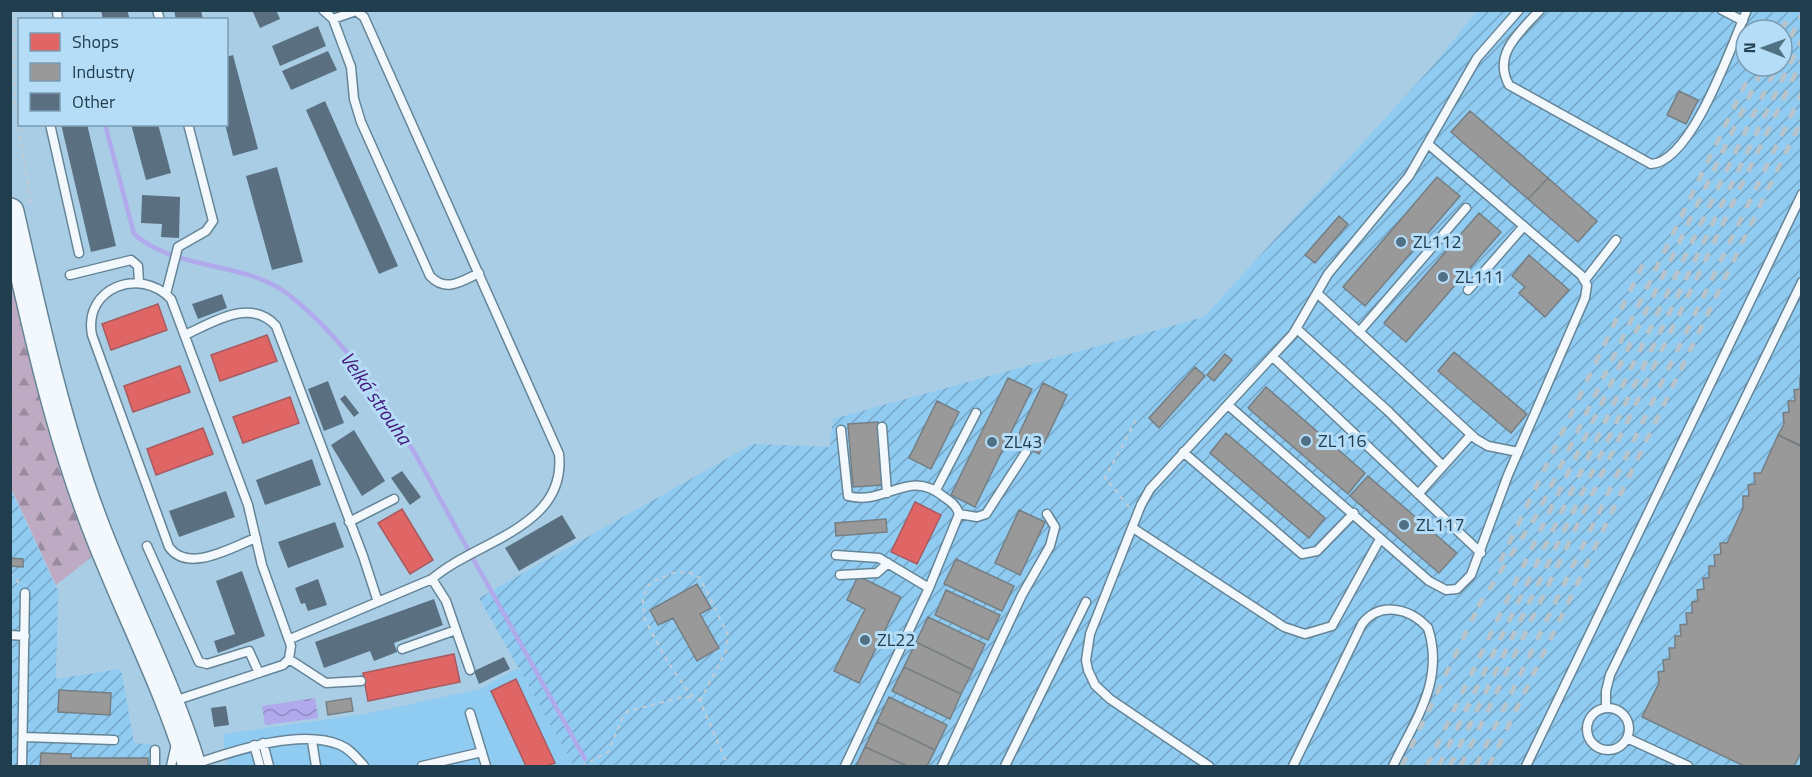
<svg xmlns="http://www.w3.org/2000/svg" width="1812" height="777" viewBox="0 0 1812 777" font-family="'Titillium Web',sans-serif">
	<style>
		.built { fill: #90cbf1 }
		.industrial { fill: url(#industrial-furrows); fill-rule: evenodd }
		.forest { fill: url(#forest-firs) }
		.water { fill: url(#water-waves) }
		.shops { fill: #e06666; stroke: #a75a5f; stroke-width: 1.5 }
		.industry { fill: #999; stroke: #757e83; stroke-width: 1.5 }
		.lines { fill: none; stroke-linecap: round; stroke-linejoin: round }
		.stream { stroke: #b0a9ec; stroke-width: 4.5 }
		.building { fill: #5a7081 }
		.service-casing { stroke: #658597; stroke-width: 11 }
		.primary-casing { stroke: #658597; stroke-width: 30 }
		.path { stroke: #c1ccd4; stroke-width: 2; stroke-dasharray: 4.5 4.5; stroke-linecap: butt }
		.service { stroke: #f2f8fb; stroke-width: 8 }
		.primary { stroke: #f2f8fb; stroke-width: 27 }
		.rail { stroke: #b8c3ca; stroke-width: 4.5; stroke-dasharray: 10 10; stroke-linecap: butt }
		.poi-dot { fill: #507084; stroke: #b5ddf7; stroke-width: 2 }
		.labels { text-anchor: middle; stroke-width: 6; stroke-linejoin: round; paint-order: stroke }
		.poi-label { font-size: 18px; fill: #213e4f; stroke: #b5ddf7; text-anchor: start }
		.water-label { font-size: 20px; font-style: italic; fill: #43167b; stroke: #b5ddf7 }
	</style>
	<defs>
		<pattern id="industrial-furrows" width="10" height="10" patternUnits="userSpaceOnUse" patternTransform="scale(1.5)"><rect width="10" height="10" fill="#90cbf1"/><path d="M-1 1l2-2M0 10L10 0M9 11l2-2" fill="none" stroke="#75a6c6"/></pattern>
		<pattern id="forest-firs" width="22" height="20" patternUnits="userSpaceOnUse" patternTransform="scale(1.5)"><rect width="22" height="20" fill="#beaac2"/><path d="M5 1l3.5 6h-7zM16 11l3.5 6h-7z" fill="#9a8ca0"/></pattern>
		<pattern id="water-waves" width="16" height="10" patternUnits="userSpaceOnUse" patternTransform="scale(1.5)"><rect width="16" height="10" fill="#b0a9ec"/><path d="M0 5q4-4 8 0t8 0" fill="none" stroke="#8f8bc2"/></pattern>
	</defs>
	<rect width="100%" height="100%" fill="#a8cde5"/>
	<!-- built -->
	<path class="built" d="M518,668l56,98h-346l-4,-17v-15l141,-20 115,-25z"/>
	<!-- industrial -->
	<path class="industrial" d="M1477,11h324v755h-1227l-95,-168 274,-154 77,3 3,-28 371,-102 227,-249zM1746,30h36v36h-36z
		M10,488l48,103 -2,88 65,-10 13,74 25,2 1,21h-149z"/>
	<!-- forest -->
	<path class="forest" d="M10,249l84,306 -38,30 -45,-97z"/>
	<!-- water -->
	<path class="water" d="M315,698l3,20 -53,7 -3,-19z"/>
	<!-- shops -->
	<path class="shops" d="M158,304l9,26 -56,20 -9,-26z
		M267,335l10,26 -57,20 -9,-26z
		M180,366l10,26 -57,20 -9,-26z
		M290,397l9,26 -56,20 -10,-26z
		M203,428l10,26 -57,21 -9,-26z
		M915,502l26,13 -24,49 -26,-12z
		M402,509l31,51 -23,14 -32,-51z
		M454,654l6,28 -92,19 -5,-28z
		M516,679l39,84 -9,3h-20l-35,-75z"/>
	<!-- industry -->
	<path class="industry" d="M1679,91l19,9 -12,24 -19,-9z
		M1470,111l78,67 -20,21 -77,-67z
		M1437,177l23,19 -95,110 -22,-19z
		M1548,178l49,43 -19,21 -50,-43z
		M1479,213l22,19 -95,110 -22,-19z
		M1339,216l9,8 -33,39 -10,-8z
		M1529,255l40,35 -24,27 -26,-24 6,-6 -13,-11z
		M1454,352l73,62 -16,19 -73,-62z
		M1225,354l7,6 -18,21 -7,-6z
		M1195,367l10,9 -46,52 -10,-10z
		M1008,378l24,11 -57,118 -24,-12z
		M1800,378h2v68l-24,-11 6,-11 -1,-11 6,-1 -1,-11h7l-1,-11 6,-1z
		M1043,383l24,12 -28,59 -24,-12z
		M1266,387l99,86 -17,21 -100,-86z
		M937,401l22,11 -28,57 -22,-11z
		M878,422l4,63 -29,2 -5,-63z
		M1226,433l99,85 -16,20 -99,-85z
		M1778,435l24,12v304l-8,15h-50l-102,-49 17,-34 -1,-11 6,-1 -1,-11 7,-1 -1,-11h6v-12h6l-1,-11 7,-1 -1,-11h6v-11l6,-1 -1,-11 7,-1 -1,-11h6v-12h6l-1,-11 7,-1 -1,-11h7l16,-35v-12h6l-1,-11 7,-1 -1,-11h7z
		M1368,476l89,77 -18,20 -89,-77z
		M1019,510l26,12 -25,53 -25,-12z
		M886,519l1,13 -51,4 -1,-13z
		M10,558l13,1v8l-13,-1z
		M956,559l58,27 -12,25 -58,-27z
		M858,576l43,21 -42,86 -25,-12 31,-62 -18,-9z
		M697,584l14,24 -11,6 19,34 -22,13 -24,-43 -15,7 -8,-15z
		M946,590l54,25 -12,25 -53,-25z
		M928,617l57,27 -12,26 -57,-28z
		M916,642l57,28 -12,24 -57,-27z
		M904,667l57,27 -11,25 -58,-28z
		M59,690l52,3 -1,22 -52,-3z
		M889,697l58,28 -12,25 -58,-28z
		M351,698l2,13 -25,4 -2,-13z
		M877,722l58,28 -8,16h-20l-42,-19z
		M865,747l42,19h-51z
		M41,753l30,1v4h77v8h-108z"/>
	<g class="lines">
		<!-- stream -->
		<path class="stream" d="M105,124l29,110c44,38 110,26 155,61 78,61 125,157 172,242 41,74 82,148 124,222"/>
	</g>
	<!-- building -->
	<path class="building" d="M101,10h26l3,10h-27z
		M174,10h27l2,10h-27z
		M252,10h24l4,9 -20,9z
		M318,26l8,20 -46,20 -8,-20z
		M328,51l9,19 -46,20 -9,-19z
		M233,55l25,94 -25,7 -8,-32 1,-67z
		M325,101l73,165 -19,8 -73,-164z
		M61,124h26l29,122 -25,6z
		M131,124h27l13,49 -25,7z
		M277,167l26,95 -31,8 -26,-94z
		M142,195l38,2 -1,41 -18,-1 1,-13 -21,-1z
		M222,294l5,14 -29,11 -6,-15z
		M328,381l16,42 -20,8 -16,-42z
		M345,395l14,18 -5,4 -14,-18z
		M354,430l31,51 -23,15 -31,-51z
		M312,459l9,26 -56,20 -9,-25z
		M402,471l19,26 -11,8 -19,-27z
		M226,491l9,26 -56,20 -10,-26z
		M562,515l14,23 -57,33 -14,-23z
		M335,522l9,25 -56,21 -10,-26z
		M242,571l23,65 -47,17 -4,-12 21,-7 -19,-53z
		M318,579l9,26 -19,6 -3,-8 -4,1 -6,-16z
		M434,599l9,26 -49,18 3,9 -23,9 -4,-10 -46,17 -9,-26z
		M504,657l6,12 -31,15 -5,-13z
		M226,706l3,19 -15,2 -3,-19z"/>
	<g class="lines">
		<defs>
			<path id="service" d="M57,10l1,10
				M157,10l3,10
				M323,10l10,9 23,-8 8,6 195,437c8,74 -84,87 -127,125
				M1540,10c-20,22 -48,44 -31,75l142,79c41,-2 80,-118 96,-154
				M1722,10l21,11
				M333,19l18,48 3,32 7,23 69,154c16,17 32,5 49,-3
				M50,124l29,129
				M70,275l61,-15 7,6 1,16
				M1585,280l31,-40
				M1468,290l56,-64
				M1317,293l159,146 12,7 30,6
				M166,294l12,-47 28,-16 7,-10 -25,-97
				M1297,329l91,82 55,55
				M1359,332l107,-124
				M185,335c27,-12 65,-38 91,-9l87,230 15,46
				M1273,357l208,196
				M1228,405l201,176 17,9 11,-1 14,-14 37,-100 77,-177 2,-13 -6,-10 -153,-131
				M882,427l5,66
				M841,430l7,66c38,10 61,-29 96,1 7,5 13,9 15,17l-30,74 -84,178
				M1183,452l119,102 15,-3 37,-38
				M936,490l40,-77
				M1418,494l53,-59
				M959,514l18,3 9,-3 40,-62
				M349,522l45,-23
				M1133,528l151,99 21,7 27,-8 48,-87
				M147,546l52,116 8,2 42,-13 10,22
				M836,555l43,3 50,30
				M840,575l37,-2 11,-10
				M456,630l14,40
				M10,635l15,1
				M290,639l142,-60 14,22 10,29 -54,19
				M289,659l37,24 35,-2
				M174,701l109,-36 6,-6 2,-13 -29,-81 -14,-60 -77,-206c-31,-33 -88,-11 -79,36l77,212c19,27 63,0 87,-9
				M1587 729a21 21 0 1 1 42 0a21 21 0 1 1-42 0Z
				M1606,708v-17l4,-16 192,-393
				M470,713l16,53
				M24,737l90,3
				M1627,738l61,28
				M312,741l4,25
				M263,743l6,23
				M254,745l6,21
				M155,750v16
				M195,764c39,-13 105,-36 145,-19 10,4 17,13 24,21
				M22,766l3,-173
				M171,766l6,-26
				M422,766l60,-14
				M942,766l80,-171 28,-49 5,-19 -8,-13
				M1005,766l81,-164
				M1209,766l-99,-67 -15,-14 -7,-15 -2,-10 4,-26 51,-129 9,-16 143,-155 35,-60 81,-98 68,-118 42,-48
				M1293,766l69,-142c18,-23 48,-16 66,4 17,53 -13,92 -35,138
				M1526,766l276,-572"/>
			<path id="primary" d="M10,212c23,101 45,205 81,302 31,85 75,166 101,252"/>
		</defs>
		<!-- service casing -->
		<use href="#service" class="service-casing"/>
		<!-- primary casing -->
		<use href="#primary" class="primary-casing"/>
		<!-- path -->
		<path class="path" d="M14,10l1,95 16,101
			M1129,507l-24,-29 33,-62
			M10,573l9,10
			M700,701l26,-50 2,-16 -28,-57 -12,-6 -15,1 -19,8 -7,6 -4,13 1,18 25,46 21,30 10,7 28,65
			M582,766l26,-14 14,-33 6,-8 51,-13 15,-1"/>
		<!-- service -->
		<use href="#service" class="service"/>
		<!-- primary -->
		<use href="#primary" class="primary"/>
		<!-- rail -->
		<path class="rail" d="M1771,30l10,-20
			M1782,30l9,-20
			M1782,55l20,-41
			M1500,562l143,-298
			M1478,607l60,-94 216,-447
			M1402,766l80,-167
			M1427,766l337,-700
			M1439,766l338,-700
			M1450,766l352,-727
			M1461,766l341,-706
			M1476,766l326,-673
			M1489,766l313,-647"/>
	</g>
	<!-- markers -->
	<g class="poi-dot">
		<circle cx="1401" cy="242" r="6"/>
		<circle cx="1443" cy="277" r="6"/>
		<circle cx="1306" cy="441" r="6"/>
		<circle cx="992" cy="442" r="6"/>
		<circle cx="1404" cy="525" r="6"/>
		<circle cx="865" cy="640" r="6"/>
	</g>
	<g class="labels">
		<!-- poi labels -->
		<g class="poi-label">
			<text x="1413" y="248">ZL112</text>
			<text x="1455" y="283">ZL111</text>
			<text x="1318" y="447">ZL116</text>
			<text x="1004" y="448">ZL43</text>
			<text x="1416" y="531">ZL117</text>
			<text x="877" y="646">ZL22</text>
		</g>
		<!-- water labels -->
		<g class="water-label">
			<text transform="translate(376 398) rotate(55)" y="7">Velká strouha</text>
		</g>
	</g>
	<!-- border -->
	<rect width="1812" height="777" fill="none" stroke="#213e4f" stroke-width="24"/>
	<!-- legend -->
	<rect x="18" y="18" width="210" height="108" fill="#b5ddf7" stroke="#7a9db4" stroke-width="1.5"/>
	<rect x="30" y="33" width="30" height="18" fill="#e06666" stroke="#7a9db4" stroke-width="1.5"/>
	<text x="72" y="48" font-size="18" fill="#213e4f">Shops</text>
	<rect x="30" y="63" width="30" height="18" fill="#999999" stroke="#7a9db4" stroke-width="1.5"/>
	<text x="72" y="78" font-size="18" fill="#213e4f">Industry</text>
	<rect x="30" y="93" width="30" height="18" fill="#5a7081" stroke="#7a9db4" stroke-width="1.5"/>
	<text x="72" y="108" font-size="18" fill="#213e4f">Other</text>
	<!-- north arrow -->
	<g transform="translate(1764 48) rotate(271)"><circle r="28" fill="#b5ddf7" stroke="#7a9db4" stroke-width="1.5"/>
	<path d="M0-4.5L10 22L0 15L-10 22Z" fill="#507084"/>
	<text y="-9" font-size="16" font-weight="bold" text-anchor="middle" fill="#213e4f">N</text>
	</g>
</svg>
